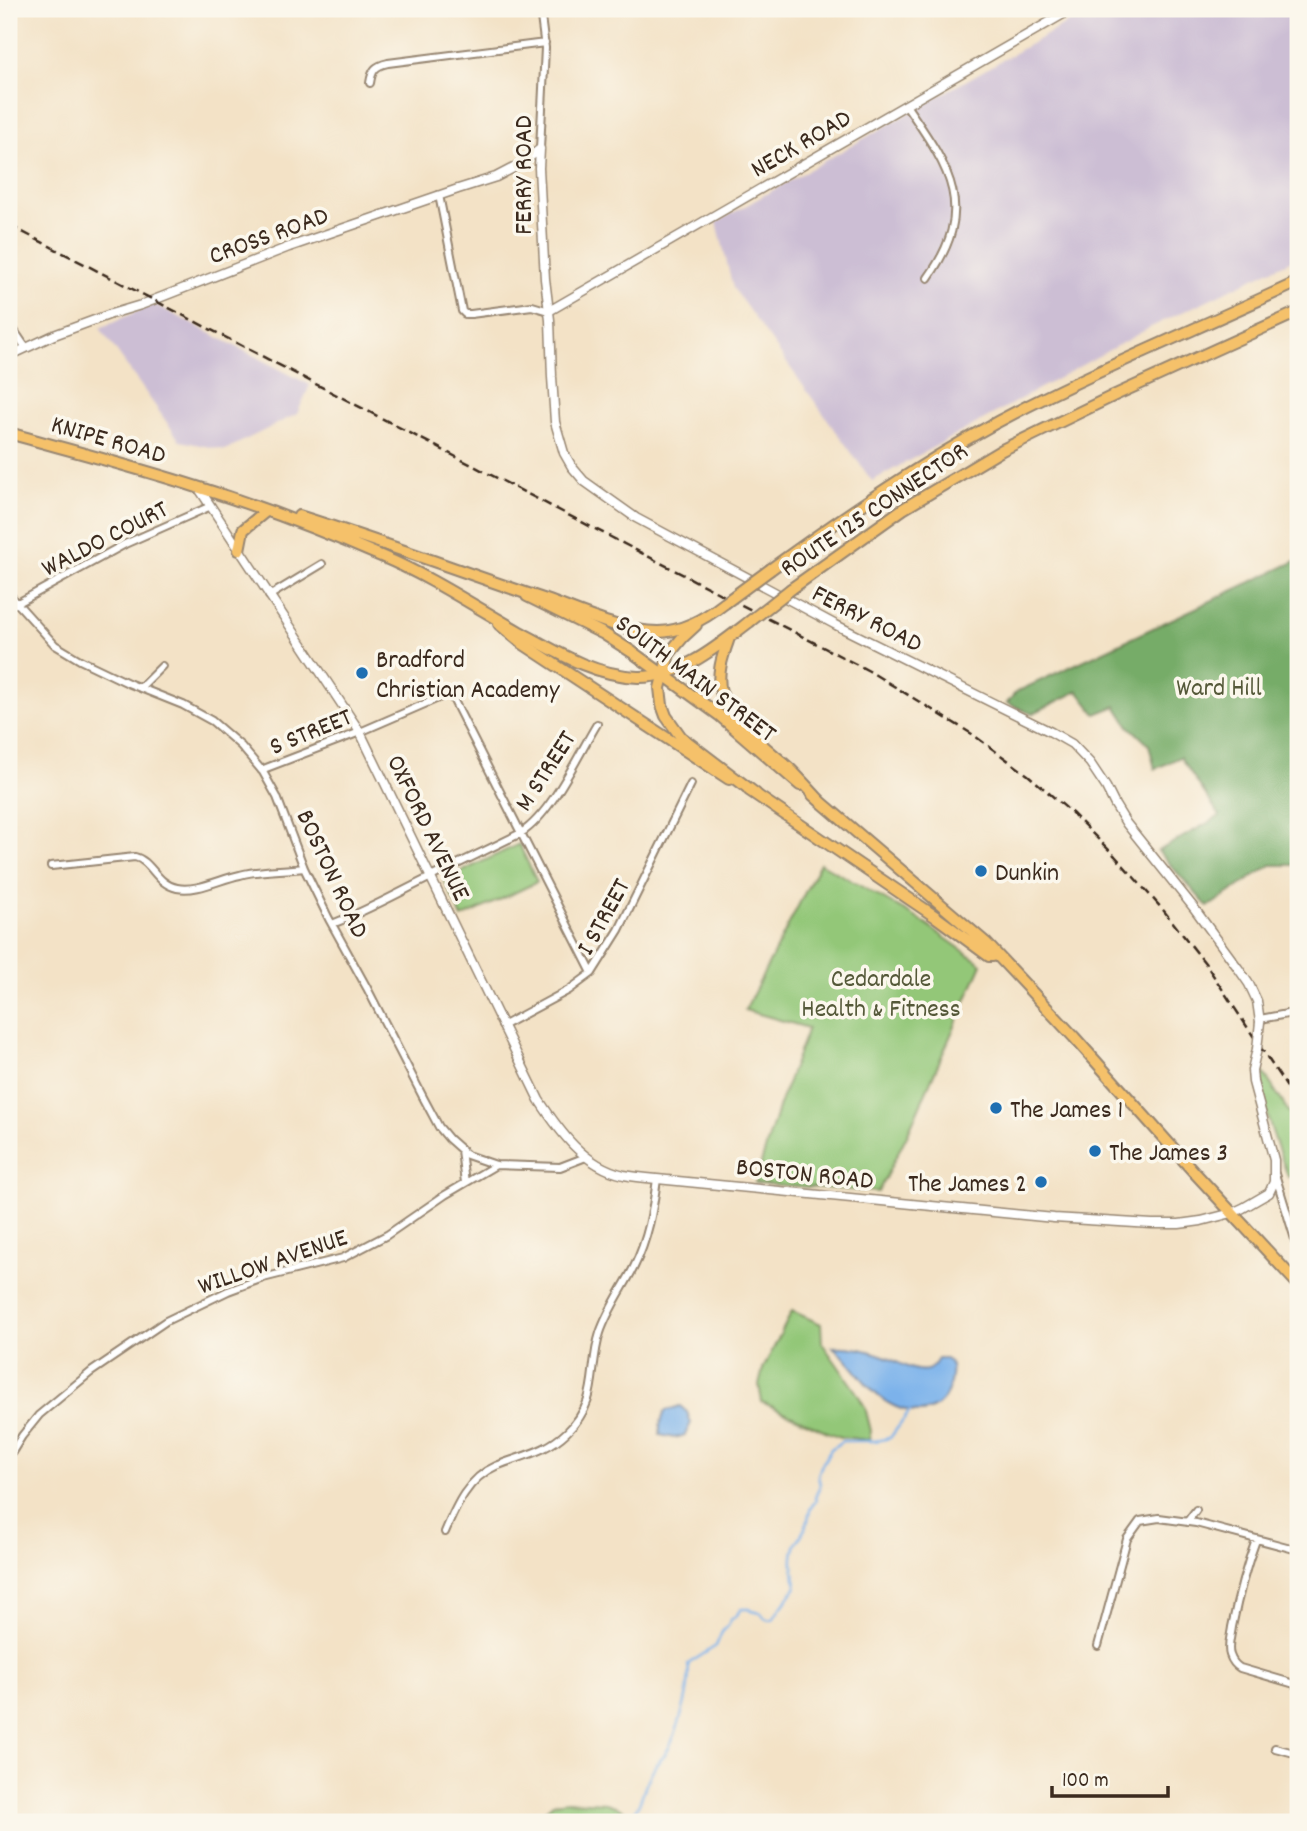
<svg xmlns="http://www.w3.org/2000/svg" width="1307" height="1831" viewBox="0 0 1307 1831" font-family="Dekko,sans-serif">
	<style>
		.industrial { fill: #ccbed4 }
		.green { fill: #93c778; stroke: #67784b; stroke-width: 2 }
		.forest { fill: #76ac68; stroke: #586b43; stroke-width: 2 }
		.water { fill: #7cb2eb; stroke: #5c6e84; stroke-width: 2 }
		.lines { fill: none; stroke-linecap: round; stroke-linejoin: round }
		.stream { stroke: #7cb2eb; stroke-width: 2.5 }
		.minor-casing { stroke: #978672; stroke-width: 10 }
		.tertiary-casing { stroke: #978672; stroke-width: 11 }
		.primary-casing { stroke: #978672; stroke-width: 14 }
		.trunk-casing { stroke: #978672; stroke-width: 14 }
		.minor { stroke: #fff; stroke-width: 6 }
		.tertiary { stroke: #fff; stroke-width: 8 }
		.primary { stroke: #f5c16b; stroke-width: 10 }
		.trunk { stroke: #f5c16b; stroke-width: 10 }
		.rail { stroke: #3b2a1e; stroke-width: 2.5; stroke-dasharray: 10 5; stroke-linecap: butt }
		.tertiary-bridge-casing { stroke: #978672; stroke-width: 11; stroke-linecap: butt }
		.trunk-bridge-casing { stroke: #978672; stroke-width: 14; stroke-linecap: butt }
		.tertiary-bridge { stroke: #fff; stroke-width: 8 }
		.trunk-bridge { stroke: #f5c16b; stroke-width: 10 }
		.poi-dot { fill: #1f6fb2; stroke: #fbf7ec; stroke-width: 2.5 }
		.labels { text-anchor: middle; stroke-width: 7; stroke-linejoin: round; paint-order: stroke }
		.street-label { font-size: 26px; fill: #3b2a1e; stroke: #fbf7ec }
		.poi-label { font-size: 26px; fill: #3b2a1e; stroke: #fbf7ec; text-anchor: start }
		.park-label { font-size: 26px; fill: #555939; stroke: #fbf7ec }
	</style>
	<rect width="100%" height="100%" fill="#fbf7ec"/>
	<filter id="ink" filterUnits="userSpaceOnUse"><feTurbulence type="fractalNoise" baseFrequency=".0143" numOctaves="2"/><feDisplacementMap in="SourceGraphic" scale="14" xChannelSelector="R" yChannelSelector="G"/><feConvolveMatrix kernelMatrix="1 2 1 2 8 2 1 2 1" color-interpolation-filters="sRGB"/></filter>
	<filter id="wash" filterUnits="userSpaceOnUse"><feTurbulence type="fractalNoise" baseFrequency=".00686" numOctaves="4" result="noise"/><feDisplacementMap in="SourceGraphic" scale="28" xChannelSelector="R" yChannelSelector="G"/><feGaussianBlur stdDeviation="1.57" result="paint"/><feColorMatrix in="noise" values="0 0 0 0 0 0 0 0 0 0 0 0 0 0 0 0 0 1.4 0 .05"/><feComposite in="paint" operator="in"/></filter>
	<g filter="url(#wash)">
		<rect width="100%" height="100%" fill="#f3e2c6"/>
		<!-- industrial -->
		<path class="industrial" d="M1092,9h206v248l-147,70 -279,154 -139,-193 -16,-66z
			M154,304l156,81 -13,29 -72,36 -45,-9 -80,-113z"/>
		<!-- green -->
		<path class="green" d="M519,844l18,38 -75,36 -18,-38z
			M820,863l97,55 65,46 -74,169 -30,59 -123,-9 24,-78 29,-77 -63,-18z
			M1261,1069l37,57v44l-10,7c-11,-33 -29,-73 -27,-108z
			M792,1311l29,13 1,19 35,50 8,14 6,24 -2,9 -28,-3 -11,-4 -68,-31 -3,-17 4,-16z
			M568,1801l38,2 15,5 15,14h-96l1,-8 13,-11z"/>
		<!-- forest -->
		<path class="forest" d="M1298,560v305h-27l-63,42 -50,-56 62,-35 -40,-59 -25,12 -6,-24 -20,-19 -13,-20 -20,8 -18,-23 -46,23 -25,-11 9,-11z"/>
		<!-- water -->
		<path class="water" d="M833,1347c17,-1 35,3 51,9 12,5 29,17 43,14 6,-2 9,-7 11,-12h7c7,5 7,11 6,19 -4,32 -26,42 -55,30 -29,-12 -39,-42 -63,-60z
			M680,1406l7,6 4,11 -6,12 -10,3 -15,-3v-10l5,-14z"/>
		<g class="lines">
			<!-- stream -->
			<path class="stream" d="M629,1822c3,-6 7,-12 10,-19 5,-12 8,-24 15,-35 2,-5 7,-8 10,-12 14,-22 28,-68 24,-92l28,-18 6,-14 6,-6 2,-6 5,-3 6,-8h8l2,2 10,2c3,5 6,8 12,6l23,-32c-1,-14 -6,-26 -1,-40 2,-7 8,-13 11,-21 5,-11 0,-15 10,-25l-1,-3 5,-13 -2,-10 4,-11 9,-15 11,-8h33l15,-3 20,-27"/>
		</g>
	</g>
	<g filter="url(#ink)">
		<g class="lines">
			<defs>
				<path id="minor" d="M370,83c2,-13 5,-17 18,-20l157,-20
					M906,105c43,63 72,102 22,173
					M540,149l5,-101 -5,-39
					M439,195l23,116 3,3h6l61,-8 17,5
					M9,323l17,25
					M9,594l46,51 25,15 48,23 55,22 29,16 29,25 22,26 14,25 27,71 25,51 38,69 57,111 15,28 10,12 18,16 29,10 64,2 26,-10
					M269,596l53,-32
					M16,604l109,-60 86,-38
					M140,688l22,-22
					M261,770l99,-38 90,-39 142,280
					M51,866l84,-9c17,4 21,27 42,31 20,4 43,-9 63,-13 21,-6 43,-4 64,-7
					M332,924c35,-13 66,-31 99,-47 30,-15 60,-29 90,-44 31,-20 56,-76 76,-109
					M1260,1019l38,-7
					M502,1026l67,-36 23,-17 27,-43 72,-146
					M461,1150l4,33
					M1275,1174l23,75
					M9,1457l13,-21 17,-21 52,-43 75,-51 62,-30 35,-13 80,-20 44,-23 58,-40 51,-30
					M1187,1522l9,-12
					M445,1532c11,-26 23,-54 51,-66 27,-11 49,-13 71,-34 33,-31 21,-62 33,-99 8,-24 23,-44 34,-66 14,-28 19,-57 23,-88
					M1256,1540c-11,29 -18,57 -24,87 -1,9 -5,20 -2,28 2,6 5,10 10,13l58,17
					M1098,1646l29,-107 13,-18 19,-3 37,5 102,27
					M1275,1748l23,6"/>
				<path id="tertiary" d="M540,149l-1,19 6,111 5,41 2,57 3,45 9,31 8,14 12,14 52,37 200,107 215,107 21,12 18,19 16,24 9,18 11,18 68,85 44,60 11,16 8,17 3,21
					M549,311l523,-302
					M9,356l45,-21 57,-21 30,-9 148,-58 169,-58 38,-12 25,-13 19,-15
					M198,487l162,245 179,368c21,32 45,66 85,75 11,2 22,3 33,4l397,39 98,6h27l22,-3 31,-8 11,-5 26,-15 5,-11v-22l-21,-78 -1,-12 5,-21"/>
				<path id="primary" d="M527,596l77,38 28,18 87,63 81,70
					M499,624l23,19 207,136
					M749,790l187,127 53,39h4
					M813,795l173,148 88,94 121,136 103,111"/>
				<path id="trunk" d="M9,433c63,18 126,34 188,54 62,19 124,43 184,69 48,20 93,50 139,76 38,21 73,43 118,45 42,1 80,-31 111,-55
					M299,516c83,26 164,56 247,84 34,12 75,32 112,32 25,0 48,-14 67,-29
					M239,550l4,-20 23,-19
					M771,569c88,-64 178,-125 275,-172 83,-41 169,-76 252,-115
					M791,589l112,-80 99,-59 111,-54 185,-84
					M696,625l-13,12 -14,17 -9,34 2,17 4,11 15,21 75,57
					M729,638c-6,17 -13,35 -8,54 9,31 46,56 69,77 10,10 20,21 30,32"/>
			</defs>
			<!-- minor casing -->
			<use href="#minor" class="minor-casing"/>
			<!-- tertiary casing -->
			<use href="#tertiary" class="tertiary-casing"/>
			<!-- primary casing -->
			<use href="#primary" class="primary-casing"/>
			<!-- trunk casing -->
			<use href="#trunk" class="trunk-casing"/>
			<!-- minor -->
			<use href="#minor" class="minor"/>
			<!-- tertiary -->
			<use href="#tertiary" class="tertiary"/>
			<!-- primary -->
			<use href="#primary" class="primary"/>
			<!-- trunk -->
			<use href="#trunk" class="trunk"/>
			<!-- rail -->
			<path class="rail" d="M9,225l860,446 103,63 56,41 44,38 43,43 49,55 41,52 93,141"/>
			<defs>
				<path id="tertiary-bridge" d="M1257,1049l3,-27"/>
				<path id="trunk-bridge" d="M725,603l46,-34
					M749,622l42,-33"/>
			</defs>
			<!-- tertiary-bridge casing -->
			<use href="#tertiary-bridge" class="tertiary-bridge-casing"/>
			<!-- trunk-bridge casing -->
			<use href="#trunk-bridge" class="trunk-bridge-casing"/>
			<!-- tertiary-bridge -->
			<use href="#tertiary-bridge" class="tertiary-bridge"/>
			<!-- trunk-bridge -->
			<use href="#trunk-bridge" class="trunk-bridge"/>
		</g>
	</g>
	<!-- markers -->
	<g class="poi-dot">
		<circle cx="362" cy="673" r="7"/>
		<circle cx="981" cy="871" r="7"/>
		<circle cx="996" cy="1108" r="7"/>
		<circle cx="1095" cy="1151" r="7"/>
		<circle cx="1041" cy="1182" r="7"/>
	</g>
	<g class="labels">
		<!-- street labels -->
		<g class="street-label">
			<text transform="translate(800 142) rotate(-30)" y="9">NECK ROAD</text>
			<text transform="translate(522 175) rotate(-90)" y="9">FERRY ROAD</text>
			<text transform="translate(268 234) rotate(-20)" y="9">CROSS ROAD</text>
			<text transform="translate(109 438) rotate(16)" y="9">KNIPE ROAD</text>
			<text transform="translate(873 508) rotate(-34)" y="9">ROUTE 125 CONNECTOR</text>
			<text transform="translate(104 537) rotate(-27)" y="9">WALDO COURT</text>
			<text transform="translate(868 617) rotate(27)" y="9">FERRY ROAD</text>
			<text transform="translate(697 677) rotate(37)" y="9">SOUTH MAIN STREET</text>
			<text transform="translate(310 730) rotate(-22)" y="9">S STREET</text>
			<text transform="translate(544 770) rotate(-57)" y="9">M STREET</text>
			<text transform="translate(430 827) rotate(64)" y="9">OXFORD AVENUE</text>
			<text transform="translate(334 873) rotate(65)" y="9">BOSTON ROAD</text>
			<text transform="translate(602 916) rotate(-61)" y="9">I STREET</text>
			<text transform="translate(805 1172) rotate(6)" y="9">BOSTON ROAD</text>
			<text transform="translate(272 1260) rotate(-19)" y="9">WILLOW AVENUE</text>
		</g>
		<!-- poi labels -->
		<g class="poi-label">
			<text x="376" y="667">Bradford<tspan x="376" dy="30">Christian Academy</tspan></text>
			<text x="995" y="880">Dunkin</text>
			<text x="1010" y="1117">The James 1</text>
			<text x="1109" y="1160">The James 3</text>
			<text x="1027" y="1191" text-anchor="end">The James 2</text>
		</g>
		<!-- park labels -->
		<g class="park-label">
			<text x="1219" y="695">Ward Hill</text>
			<text x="881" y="986">Cedardale<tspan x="881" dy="30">Health &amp; Fitness</tspan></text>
		</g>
	</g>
	<!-- margin -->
	<rect width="1307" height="1831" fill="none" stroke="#fbf7ec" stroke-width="35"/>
	<!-- scale -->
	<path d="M1052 1786v10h116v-10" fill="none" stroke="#3b2a1e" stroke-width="3.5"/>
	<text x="1062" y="1786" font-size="21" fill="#3b2a1e" stroke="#fbf7ec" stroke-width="5" paint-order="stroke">100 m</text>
</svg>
